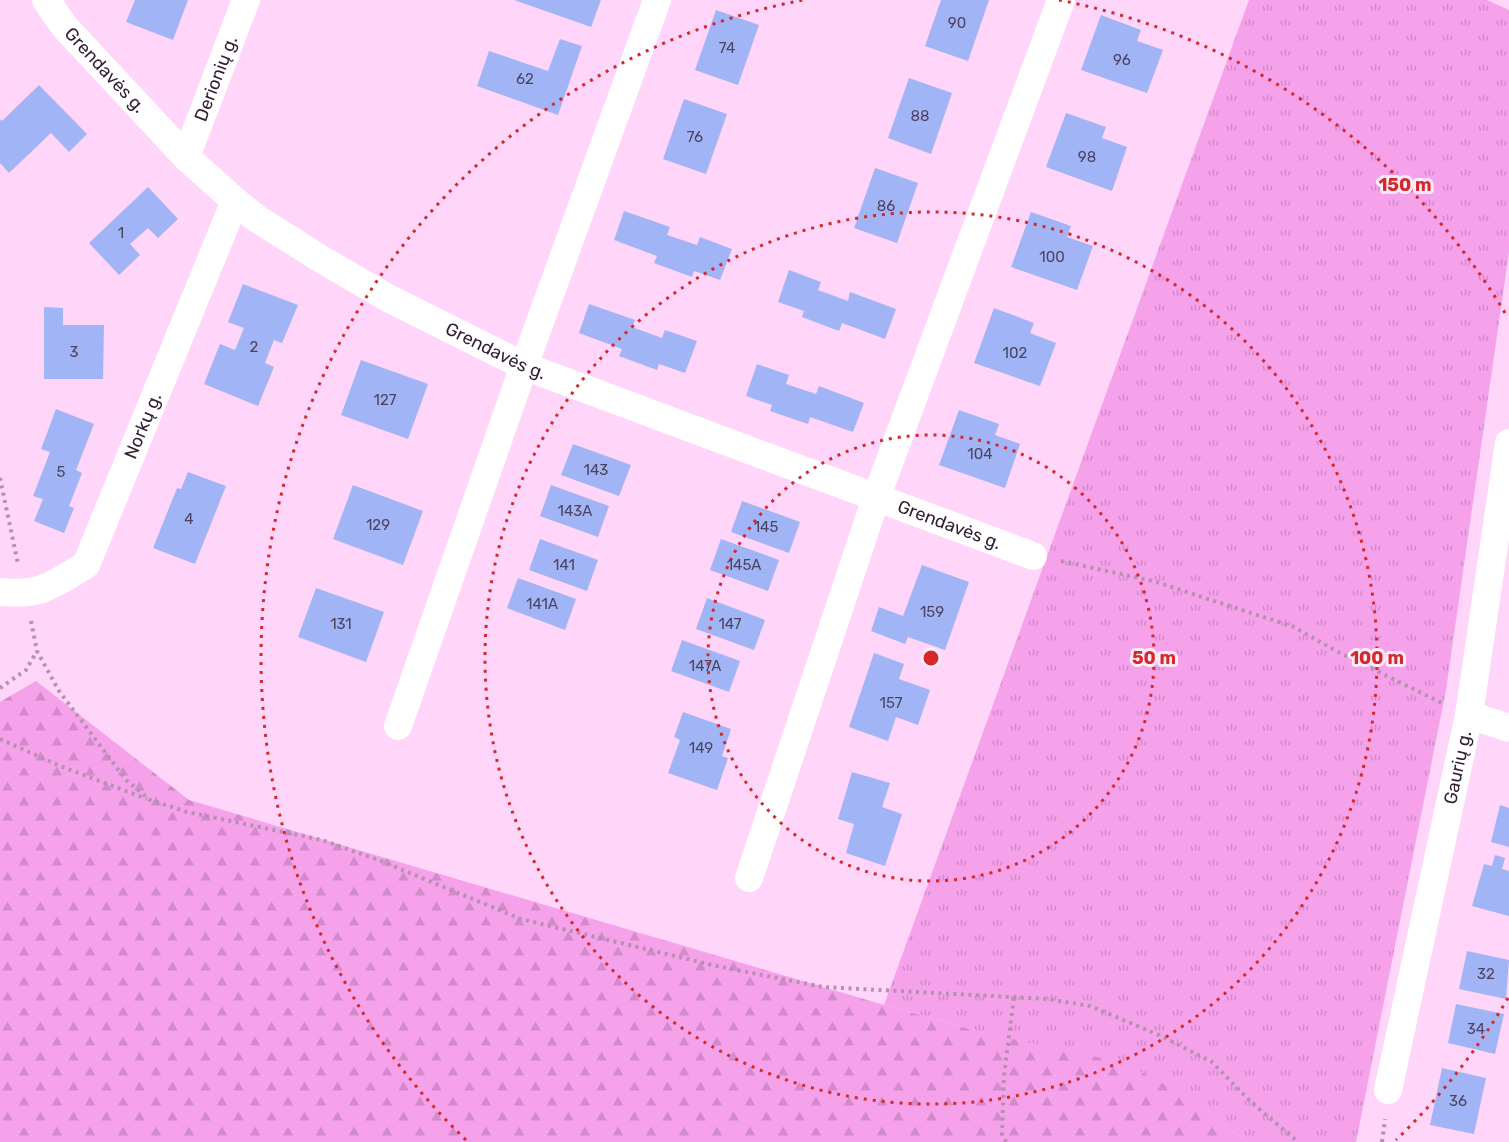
<svg xmlns="http://www.w3.org/2000/svg" width="1509" height="1142" viewBox="0 0 1509 1142" font-family="Rubik,sans-serif">
	<style>
		.grass { fill: url(#grass-tufts) }
		.forest { fill: url(#forest-firs) }
		.building { fill: #a1b5f6 }
		.lines { fill: none; stroke-linecap: round; stroke-linejoin: round }
		.path { stroke: #b492af; stroke-width: 4; stroke-dasharray: 3 4.5; stroke-linecap: butt }
		.street { stroke: #fff; stroke-width: 28 }
		.ring { fill: none; stroke: #d62828; stroke-width: 3; stroke-dasharray: 3 6 }
		.labels { text-anchor: middle; stroke-width: 6; stroke-linejoin: round; paint-order: stroke }
		.number-label { font-size: 15px; fill: #4e4462 }
		.street-label { font-size: 18px; fill: #321f30; stroke: #ffeafc }
		.centre { fill: #d62828; stroke: #ffeafc; stroke-width: 3 }
		.ring-label { font-size: 18px; text-anchor: middle; font-weight: bold; fill: #d62828; stroke: #ffeafc; stroke-width: 6; stroke-linejoin: round; paint-order: stroke }
	</style>
	<defs>
		<pattern id="grass-tufts" width="24" height="20" patternUnits="userSpaceOnUse" patternTransform="scale(1.5)"><rect width="24" height="20" fill="#f5a2eb"/><path d="M3 7l-1-3M5 7V3M7 7l1-3M15 17l-1-3M17 17v-4M19 17l1-3" fill="none" stroke="#d28bca"/></pattern>
		<pattern id="forest-firs" width="22" height="20" patternUnits="userSpaceOnUse" patternTransform="scale(1.5)"><rect width="22" height="20" fill="#f5a2eb"/><path d="M5 1l3.5 6h-7zM16 11l3.5 6h-7z" fill="#d28bca"/></pattern>
	</defs>
	<rect width="100%" height="100%" fill="#ffd5f9"/>
	<!-- grass -->
	<path class="grass" d="M1249,0h238l22,10v242l-63,438 -90,452h-110l-44,-37 -218,-72 -100,-28z"/>
	<!-- forest -->
	<path class="forest" d="M36,681l153,119 695,205 100,28 141,30 77,42 44,37h-1246v-440z"/>
	<!-- building -->
	<path class="building" d="M135,0h53l-15,40 -47,-18z
		M514,0h87l-10,27z
		M941,0h48l-21,61 -43,-15z
		M716,10l43,15 -21,60 -43,-15z
		M1101,15l40,15 -4,11 26,9 -16,43 -66,-23z
		M560,39l22,7 -24,69 -81,-29 12,-35 59,20z
		M909,78l43,15 -21,61 -43,-16z
		M39,85l48,49 -18,18 -18,-19 -42,40 -9,-10v-44l2,2z
		M684,99l43,15 -21,60 -43,-15z
		M1066,113l40,14 -4,11 25,9 -15,44 -66,-24z
		M875,168l43,15 -21,60 -43,-15z
		M148,187l30,32 -20,19 -10,-10 -18,16 10,11 -21,20 -30,-32z
		M624,211l46,16 -3,8 30,10 3,-8 32,12 -12,31 -26,-9 -2,6 -38,-14 3,-7 -43,-16z
		M1031,212l40,14 -4,11 26,9 -16,44 -66,-23z
		M789,270l32,12 -3,8 30,11 2,-9 46,17 -11,30 -43,-16 -3,8 -37,-14 2,-6 -26,-9z
		M243,284l55,21 -16,38 -8,-3 -9,23 9,4 -16,39 -54,-22 16,-40 15,6 9,-22 -16,-6z
		M589,304l46,16 -3,7 30,11 3,-8 32,11 -12,32 -26,-9 -2,6 -38,-14 3,-7 -43,-16z
		M44,307l19,1v17h41l-1,54h-59z
		M994,308l40,15 -4,10 26,10 -16,43 -66,-23z
		M361,360l67,24 -20,55 -67,-24z
		M757,364l32,11 -3,9 30,10 3,-8 45,17 -11,29 -43,-15 -2,7 -38,-13 2,-6 -26,-9z
		M56,409l38,15 -18,46 6,3 -13,33 5,2 -10,25 -30,-12 9,-22 -10,-3 17,-44 -9,-3z
		M959,410l40,14 -4,11 25,9 -15,44 -66,-23z
		M573,444l58,21 -12,31 -58,-21z
		M188,472l38,14 -31,78 -42,-16 24,-60 4,1z
		M353,485l70,26 -20,54 -70,-26z
		M551,485l58,21 -11,31 -58,-21z
		M742,501l58,21 -11,31 -58,-21z
		M540,539l58,21 -11,31 -58,-21z
		M721,539l58,21 -11,31 -58,-21z
		M922,565l47,17 -24,68 -37,-13 -3,7 -34,-13 8,-24 24,9z
		M518,578l58,21 -11,31 -58,-22z
		M316,588l68,24 -18,50 -68,-25z
		M707,598l58,22 -11,30 -58,-21z
		M682,640l58,21 -11,31 -58,-21z
		M874,653l30,11 -5,15 31,11 -12,35 -22,-8 -8,24 -39,-14z
		M683,712l48,17 -9,27 6,2 -11,32 -49,-17 12,-33 -6,-3z
		M852,772l38,11 -8,24 20,7 -17,52 -39,-13 8,-29 -16,-5z
		M1500,805l9,3v39l-18,-5z
		M1495,855l10,3 -3,11 7,2v45l-37,-10 12,-42 8,2z
		M1467,951l42,9 -3,39 -47,-10z
		M1456,1004l48,10 -9,40 -47,-11z
		M1442,1068l44,10 -12,56 -44,-9z"/>
	<g class="lines">
		<!-- path -->
		<path class="path" d="M0,478l18,86
			M1061,561l92,20 141,46 42,24 106,52
			M31,621l6,30 22,40 67,89 24,20 37,12 135,28 59,21 140,58 191,46 111,22 225,12 42,7 69,29 53,27 39,40 47,40
			M0,688l26,-18 11,-19
			M0,739l60,27 87,33
			M1006,1142l-4,-8 2,-58 10,-79
			M1382,1142l3,-23"/>
		<!-- street -->
		<g class="street">
			<path id="s1" d="M46,0l18,26 122,131 49,44 21,17 65,41 67,39 136,68 509,190"/>
			<path id="s2" d="M186,157l60,-157"/>
			<path id="s3" d="M0,592c42,4 52,-7 86,-27l149,-364"/>
			<path d="M1469,715l40,13"/>
			<path d="M398,726l126,-360 133,-366"/>
			<path d="M749,878l127,-380 185,-498"/>
			<path id="s4" d="M1388,1090l81,-375 40,-272"/>
		</g>
	</g>
	<!-- distance rings -->
	<g class="ring">
		<circle cx="931" cy="658" r="223"/>
		<circle cx="931" cy="658" r="446"/>
		<path d="M1508 998A670 670 0 0 1 1396 1140M466 1140A670 670 0 0 1 803 0M1059 0A670 670 0 0 1 1508 318"/>
	</g>
	<g class="labels">
		<!-- number labels -->
		<g class="number-label">
			<text x="957" y="28">90</text>
			<text x="727" y="53">74</text>
			<text x="1122" y="65">96</text>
			<text x="525" y="84">62</text>
			<text x="920" y="121">88</text>
			<text x="695" y="142">76</text>
			<text x="1087" y="162">98</text>
			<text x="886" y="211">86</text>
			<text x="121" y="238">1</text>
			<text x="1052" y="262">100</text>
			<text x="254" y="352">2</text>
			<text x="74" y="357">3</text>
			<text x="1015" y="358">102</text>
			<text x="385" y="405">127</text>
			<text x="980" y="459">104</text>
			<text x="596" y="475">143</text>
			<text x="61" y="477">5</text>
			<text x="575" y="516">143A</text>
			<text x="189" y="524">4</text>
			<text x="378" y="530">129</text>
			<text x="766" y="532">145</text>
			<text x="564" y="570">141</text>
			<text x="744" y="570">145A</text>
			<text x="542" y="609">141A</text>
			<text x="932" y="617">159</text>
			<text x="341" y="629">131</text>
			<text x="730" y="629">147</text>
			<text x="705" y="671">147A</text>
			<text x="891" y="708">157</text>
			<text x="701" y="753">149</text>
			<text x="1486" y="979">32</text>
			<text x="1476" y="1034">34</text>
			<text x="1458" y="1106">36</text>
		</g>
		<!-- street labels -->
		<g class="street-label">
			<text dy="6" stroke="none"><textPath href="#s1" startOffset="92">Grendavės g.</textPath></text>
			<text dy="6" stroke="none"><textPath href="#s2" startOffset="84">Derionių g.</textPath></text>
			<text dy="6" stroke="none"><textPath href="#s1" startOffset="578">Grendavės g.</textPath></text>
			<text dy="6" stroke="none"><textPath href="#s3" startOffset="243">Norkų g.</textPath></text>
			<text dy="6" stroke="none"><textPath href="#s1" startOffset="1064">Grendavės g.</textPath></text>
			<text dy="6" stroke="none"><textPath href="#s4" startOffset="330">Gaurių g.</textPath></text>
		</g>
	</g>
	<circle cx="931" cy="658" r="9" class="centre"/>
	<g class="ring-label">
		<text x="1405" y="191">150 m</text>
		<text x="1154" y="664">50 m</text>
		<text x="1377" y="664">100 m</text>
	</g>
</svg>
